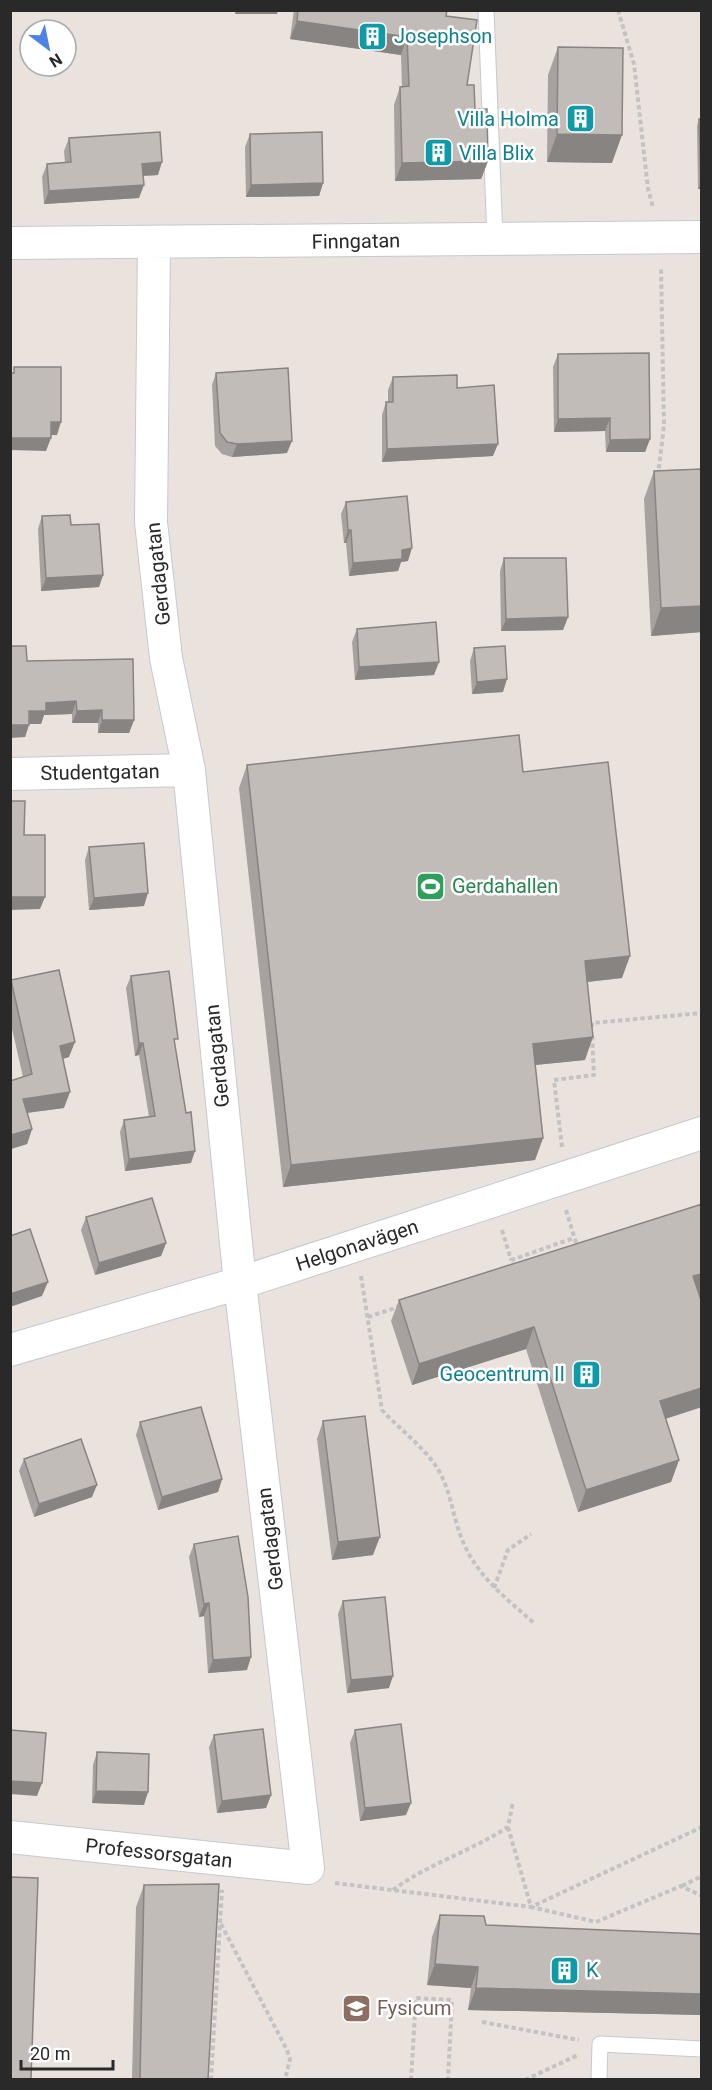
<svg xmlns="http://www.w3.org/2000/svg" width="712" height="2090" viewBox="0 0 712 2090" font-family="Roboto,sans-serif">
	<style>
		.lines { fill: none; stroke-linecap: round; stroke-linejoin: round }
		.service-casing { stroke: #c4c9d1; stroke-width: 17 }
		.minor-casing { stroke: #c4c9d1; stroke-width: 34 }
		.path { stroke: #c3c3c3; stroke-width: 4; stroke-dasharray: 4.5 3; stroke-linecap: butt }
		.service { stroke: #fff; stroke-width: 15 }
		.minor { stroke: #fff; stroke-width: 32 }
		.wall { fill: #a7a29f }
		.shaded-wall { fill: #888482 }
		.building { fill: #c2bcb9; stroke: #888482; stroke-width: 1.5 }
		.labels { text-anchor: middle; stroke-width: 5; stroke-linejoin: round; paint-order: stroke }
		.culture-label { font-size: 20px; fill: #0d838f; stroke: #fff; text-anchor: start }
		.street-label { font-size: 20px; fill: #292929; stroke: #fff }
		.leisure-label { font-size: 20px; fill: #27864d; stroke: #fff; text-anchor: start }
		.education-label { font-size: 20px; fill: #785e54; stroke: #fff; text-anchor: start }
	</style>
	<rect width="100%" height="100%" fill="#eae2dd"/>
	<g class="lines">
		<defs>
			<path id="service" d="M486,10l9,229
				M599,2080l1,-36 102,5"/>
			<path id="minor" d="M10,243l692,-6
				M10,774l179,-4
				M10,1350l230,-67 462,-150
				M10,1837l298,31 -68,-585 -51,-513 -23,-112 -15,-136 3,-279"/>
		</defs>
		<!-- service casing -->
		<use href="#service" class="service-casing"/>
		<!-- minor casing -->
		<use href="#minor" class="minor-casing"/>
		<!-- path -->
		<path class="path" d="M618,10l16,54 14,125 5,18
			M658,476l6,-51 -3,-157
			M592,1027v-4l110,-10
			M562,1147l-8,-67 40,-5 -2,-40
			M566,1210l11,36
			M502,1230l9,30
			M514,1267l-3,-7 63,-22
			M361,1276l21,134c19,21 42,36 57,61 13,23 14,49 25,73 15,34 43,55 70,79
			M368,1317l33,-11
			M494,1588l14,-38 23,-16
			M508,1827l23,80 65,15 85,-36 21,10
			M335,1883l196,24 171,-80
			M682,1886l20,-10
			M393,1890c35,-26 78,-39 115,-63l5,-25
			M221,1924l66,126 3,9 -5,21
			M482,2022l97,18
			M211,2080l11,-190
			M411,2080l5,-82 36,2 -4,80
			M525,2080l53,-25"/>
		<!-- service -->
		<use href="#service" class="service"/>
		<!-- minor -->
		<use href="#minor" class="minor"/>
	</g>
	<!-- wall -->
	<path class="wall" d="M294,10h153l-1,6 29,93 13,52 -7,18 -86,2 -1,-76 6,-18h2l-1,-32 -111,-16z
		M558,47l54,116 -65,-1 1,-87z
		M699,119l3,70h-4l-1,-63z
		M250,134l73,49 -4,13 -73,1 -1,-50z
		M69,138l89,37 -15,1 -4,22 -95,6 -2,-27 5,-13 18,-1 -1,-12z
		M558,354l92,85 -5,13h-39l-1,-21 -51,1 -1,-65z
		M216,373l71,80 -55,4 -10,-3 -7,-8 -3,-61z
		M393,377l64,11 36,68 -111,6v-47l4,-13h2v-12z
		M702,469v163l-51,4 -7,-137 10,-28z
		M346,502l62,59 -7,1 -3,9 -49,5 -3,-33h-2l-3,-29z
		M42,516l29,9 32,50 -4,12 -58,4 -3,-62z
		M504,558l64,59 -5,13 -62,1 -1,-60z
		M357,629l77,46 -79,5 -3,-38z
		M474,648l29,44 -31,2 -2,-33z
		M27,661l107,59 -5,13h-31v-10h-26v-9l-28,1 -3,9h-12l-4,13z
		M247,765l276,7 99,206 -35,4 -2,78 -50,5 8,73 -8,22 -252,27 -44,-399z
		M89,847l55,59 -55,4 -4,-50z
		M131,976l44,70 16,117 -66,8 -5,-39 4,-12 25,-3 -10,-62 -4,1 -9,-68z
		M11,980l58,77 -6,2 1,49 -37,5 5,16 -5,15 -16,5 12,-72 -13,-57z
		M702,1204v89l-3,1 -33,125 13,41 -8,22 -93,30 -52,-163 -114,36 -21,-64 8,-21z
		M86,1217l80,26 -5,13 -66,19 -14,-45z
		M323,1421l50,134 -41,5 -15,-121z
		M140,1422l82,57 -4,13 -60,18 -22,-75z
		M24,1459l68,38 -58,20 -15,-46z
		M194,1544l53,126 -39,3 -4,-57 -5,1 -10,-60z
		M343,1601l46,87 -42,5 -9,-79z
		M355,1730l51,85 -46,6 -10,-78z
		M214,1735l57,60 -5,13 -49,5 -8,-66z
		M97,1752l47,53 -52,-2 1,-38z
		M144,1885l64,194h-76l4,-172z
		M440,1915l46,10 216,9v81l-234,-5 3,-22 -44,-3 5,-48z"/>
	<!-- shaded-wall -->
	<path class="shaded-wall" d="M236,10h42l-1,4h-42z
		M297,21l110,16 -6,18 -111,-16z
		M557,134l65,1 -10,28 -65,-1z
		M488,161l-7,18 -86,2 7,-18z
		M162,162l-4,13 -21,1 5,-12z
		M323,183l-4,13 -73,1 5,-12z
		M701,183l1,6h-4z
		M144,185l-5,13 -95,6 5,-13z
		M610,418l-5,13 -51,1 4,-13z
		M51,422h10l-4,13h-11z
		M10,438h41l-5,13 -36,-1z
		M650,439l-5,13h-39l4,-12z
		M292,441l-5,12 -55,4 5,-13z
		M498,444l-5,12 -111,6 5,-13z
		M348,530h3l-5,13h-2z
		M412,548l-4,13 -7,1 -3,9 -49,5 4,-13 49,-13z
		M103,575l-4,12 -58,4 5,-13z
		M702,606v26l-51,4 10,-28z
		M568,617l-5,13 -62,1 5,-12z
		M439,662l-5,13 -79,5 4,-13z
		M507,679l-4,13 -31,2 5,-12z
		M76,701l-4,13 -28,1 -3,9h-17l5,-13 17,-8z
		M102,710l-4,13h-26l5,-12z
		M102,720h32l-5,13h-31z
		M10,725h19l-4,12 -15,1z
		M148,893l-4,13 -55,4 5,-12z
		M10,897h35l-5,12 -30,1z
		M630,956l-8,22 -45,5 8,-22z
		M593,1037l-8,23 -60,6 8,-22z
		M75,1042l-6,15 -15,4 6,-15z
		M139,1043h4l-4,12 -4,1z
		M70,1092l-6,16 -47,6 6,-15z
		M32,1129l-5,15 -16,5 -1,2 1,-16z
		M543,1138l-8,22 -252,27 8,-22z
		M195,1151l-4,12 -66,8 4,-12z
		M166,1243l-5,13 -66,19 4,-12z
		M702,1274v19l-17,5 8,-22z
		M48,1282l-6,14 -32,11v-13z
		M534,1327l-8,22 -114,36 7,-21z
		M702,1388v19l-49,16 7,-22z
		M679,1460l-8,22 -93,30 8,-22z
		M222,1479l-4,13 -60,18 4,-13z
		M97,1485l-5,12 -58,20 5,-13z
		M380,1537l-7,18 -41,5 6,-18z
		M209,1603l-5,13 -5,1 5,-13z
		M251,1657l-4,13 -39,3 5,-13z
		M393,1676l-4,12 -42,5 4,-13z
		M10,1781l32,2 -5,13 -27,-2z
		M96,1791l52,1 -4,13 -52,-2z
		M271,1795l-5,13 -49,5 5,-12z
		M411,1803l-5,12 -46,6 5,-13z
		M435,1964l43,3 -7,21 -44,-3z
		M476,1988l226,6v21l-234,-5z"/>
	<!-- building -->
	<path class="building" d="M298,10h149l-1,6 31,4 -10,65h7l1,24h12l1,52 -86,2 -2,-76 9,-1 -2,-49 -110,-16z
		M558,47l65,1 -1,87 -65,-1z
		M699,119h3v64h-1z
		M160,132l2,30 -20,2 2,21 -95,6 -2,-27 24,-2 -2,-24z
		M322,132l1,51 -72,2 -1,-51z
		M649,353l1,86 -40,1v-22l-52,1v-65z
		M14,367h47v55h-10v16h-41v-65h4z
		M288,368l4,73 -55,3 -10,-2 -7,-9 -4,-60z
		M457,375v13l37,-3 4,59 -111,5 -1,-47h7v-25z
		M702,469v137l-41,2 -7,-137z
		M407,496l5,52 -10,2v9l-49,4 -2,-33h-3l-2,-28z
		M70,515l1,10 28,-1 4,51 -57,3 -4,-62z
		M504,558h62l2,59 -62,2z
		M436,622l3,40 -80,5 -2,-38z
		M10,646h16l1,15 106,-2 1,61h-32v-10l-25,1 -1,-10 -30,2v8h-17v14h-19z
		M505,646l2,33 -30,3 -3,-34z
		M519,735l4,37 85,-10 22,194 -45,5 8,76 -60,7 10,94 -252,27 -44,-400z
		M10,801h15l-1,34h21v62h-35z
		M144,843l4,50 -54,5 -5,-51z
		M59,970l16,72 -15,4 10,46 -47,7 9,30 -21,6 2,9 -3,1v-64l22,-7 -21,-94z
		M169,971l9,68h-4l12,74 5,-1 4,39 -66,8 -5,-39 31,-4 -12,-73h-4l-8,-67z
		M152,1198l14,45 -67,20 -13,-46z
		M702,1204v70l-9,2 9,27v85l-42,13 19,59 -93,30 -52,-163 -115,37 -20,-64z
		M30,1229l18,53 -38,12v-58z
		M201,1407l21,72 -60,18 -22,-75z
		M365,1416l15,121 -42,5 -15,-121z
		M81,1439l16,46 -58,19 -15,-45z
		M238,1536l10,61 3,60 -38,3 -4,-57 -5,1 -10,-60z
		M385,1597l8,79 -42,4 -8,-79z
		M401,1724l10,79 -46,5 -10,-78z
		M263,1729l8,66 -49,6 -8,-66z
		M10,1730l36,3 -4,50 -32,-2z
		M97,1752l52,2 -1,38 -52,-1z
		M10,1877l28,1 -7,201h-21z
		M219,1884l-11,195h-68l4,-194z
		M440,1915l44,1 2,9 216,9v60l-226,-6 2,-21 -43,-3z"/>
	<!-- icons -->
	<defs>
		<symbol id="building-square" viewBox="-11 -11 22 22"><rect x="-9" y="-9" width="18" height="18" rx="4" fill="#0f9aa8" stroke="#fff"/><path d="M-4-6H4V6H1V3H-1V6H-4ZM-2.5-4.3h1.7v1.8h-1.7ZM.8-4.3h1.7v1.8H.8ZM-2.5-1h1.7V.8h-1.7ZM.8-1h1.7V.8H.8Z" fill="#fff"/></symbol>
		<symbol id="stadium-square" viewBox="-11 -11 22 22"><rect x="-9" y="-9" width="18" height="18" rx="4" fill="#2e9e5b" stroke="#fff"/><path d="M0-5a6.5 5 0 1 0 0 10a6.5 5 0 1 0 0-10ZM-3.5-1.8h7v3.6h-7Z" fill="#fff"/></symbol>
		<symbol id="university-square" viewBox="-11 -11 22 22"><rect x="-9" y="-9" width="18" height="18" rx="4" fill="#8d6e63" stroke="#fff"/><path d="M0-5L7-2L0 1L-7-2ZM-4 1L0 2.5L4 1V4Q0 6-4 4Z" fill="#fff"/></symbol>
	</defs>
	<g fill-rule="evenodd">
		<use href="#building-square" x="356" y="20" width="33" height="33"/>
		<use href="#building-square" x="564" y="102" width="33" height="33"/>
		<use href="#building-square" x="422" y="136" width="33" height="33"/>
		<use href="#stadium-square" x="414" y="870" width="33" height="33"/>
		<use href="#building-square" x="570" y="1358" width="33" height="33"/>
		<use href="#building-square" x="548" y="1954" width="33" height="33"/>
		<use href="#university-square" x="340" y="1992" width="33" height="33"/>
	</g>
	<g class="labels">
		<!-- culture labels -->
		<g class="culture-label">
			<text x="394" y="43">Josephson</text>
			<text x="559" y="126" text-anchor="end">Villa Holma</text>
			<text x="459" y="160">Villa Blix</text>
			<text x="565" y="1381" text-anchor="end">Geocentrum II</text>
			<text x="586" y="1977">K</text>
		</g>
		<!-- street labels -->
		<g class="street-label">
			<text transform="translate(356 241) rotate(-1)" y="7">Finngatan</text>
			<text transform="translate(158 574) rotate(-96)" y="7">Gerdagatan</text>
			<text transform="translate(100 772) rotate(-1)" y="7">Studentgatan</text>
			<text transform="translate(217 1056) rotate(-96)" y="7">Gerdagatan</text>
			<text transform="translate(357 1245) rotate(-18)" y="7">Helgonavägen</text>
			<text transform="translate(270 1539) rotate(-97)" y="7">Gerdagatan</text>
			<text transform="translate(159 1853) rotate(6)" y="7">Professorsgatan</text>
		</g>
		<!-- leisure labels -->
		<g class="leisure-label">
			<text x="452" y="893">Gerdahallen</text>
		</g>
		<!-- education labels -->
		<g class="education-label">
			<text x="377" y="2015">Fysicum</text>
		</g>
	</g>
	<!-- border -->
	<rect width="712" height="2090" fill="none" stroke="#292929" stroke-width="24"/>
	<!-- north arrow -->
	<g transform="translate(48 48) rotate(148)"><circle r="28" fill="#ffffff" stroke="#a9a9a9" stroke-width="1.5"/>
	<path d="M0-4.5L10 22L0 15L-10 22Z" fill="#4e83e5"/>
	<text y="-9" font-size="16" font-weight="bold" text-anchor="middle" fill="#292929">N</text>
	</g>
	<!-- scale -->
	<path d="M21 2060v9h92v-9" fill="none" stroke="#292929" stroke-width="3"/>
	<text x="30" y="2060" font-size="18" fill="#292929" stroke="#ffffff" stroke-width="4.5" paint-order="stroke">20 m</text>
</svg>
